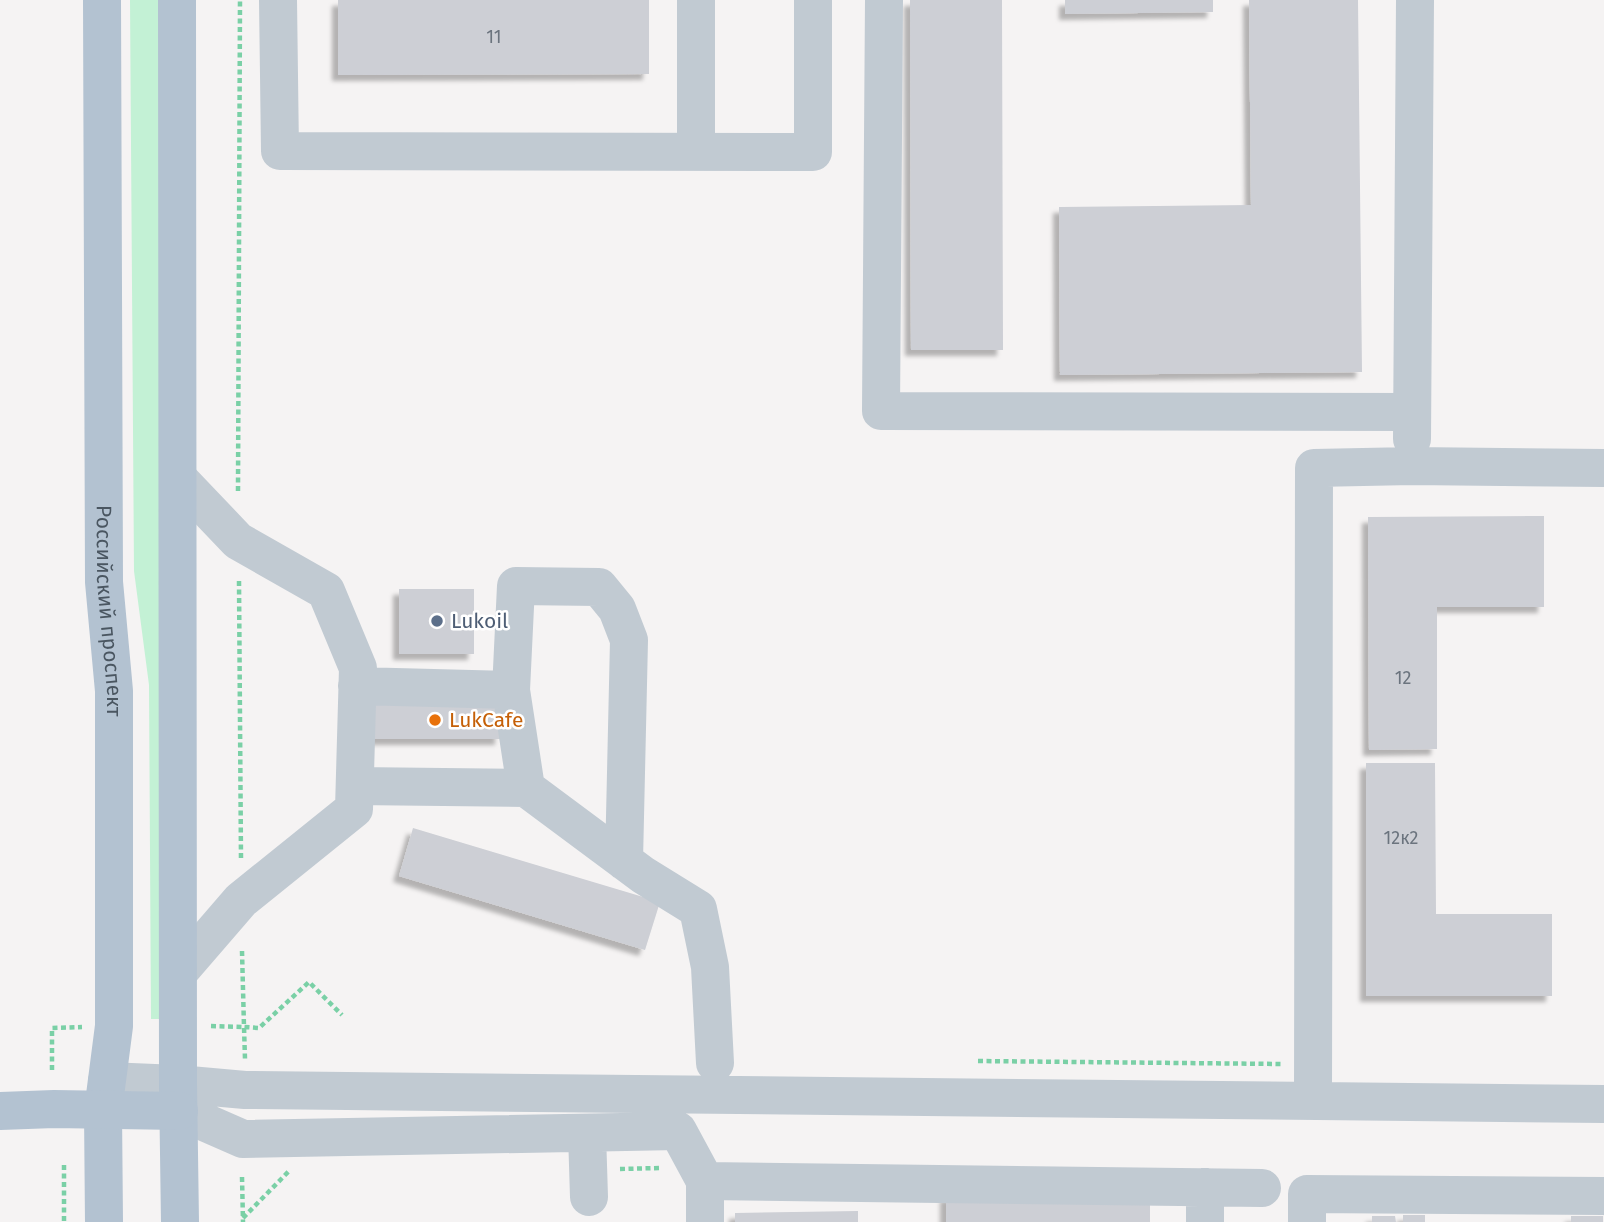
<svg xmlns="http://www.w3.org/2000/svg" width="1604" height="1222" viewBox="0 0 1604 1222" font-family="'Fira Sans',sans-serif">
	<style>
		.green { fill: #c3f1d5 }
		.building { fill: #cdcfd5; filter: url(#shadow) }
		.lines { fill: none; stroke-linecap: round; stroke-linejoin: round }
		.path { stroke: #7ad0a6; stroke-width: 4.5; stroke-dasharray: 5 3.5; stroke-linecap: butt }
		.minor { stroke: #c1cad2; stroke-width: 38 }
		.major { stroke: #b3c2d1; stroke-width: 38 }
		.service-dot { fill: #5c6f8a; stroke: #fff; stroke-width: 2.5 }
		.food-dot { fill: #e8710a; stroke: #fff; stroke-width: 2.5 }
		.labels { text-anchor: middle; stroke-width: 5; stroke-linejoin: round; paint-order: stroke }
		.number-label { font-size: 18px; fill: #6b747e }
		.street-label { font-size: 21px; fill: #4a5661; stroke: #fff }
		.service-label { font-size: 21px; fill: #4e5e75; stroke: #fff; text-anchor: start }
		.food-label { font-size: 21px; fill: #c56008; stroke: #fff; text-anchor: start }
	</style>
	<defs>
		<filter id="shadow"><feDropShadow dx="-6" dy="6" stdDeviation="2" flood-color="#0004"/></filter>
	</defs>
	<rect width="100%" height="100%" fill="#f5f3f3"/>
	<!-- green -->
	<path class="green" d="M130,0h29l7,1019h-15l-2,-334 -15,-114z"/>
	<!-- building -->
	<path class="building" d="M338,0h311v74l-311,1z
		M910,0h92l1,350h-92z
		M1065,0h148v12l-148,2z
		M1249,0h109l4,372 -302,3 -1,-168 192,-2z
		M1544,516v91h-107v142l-68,1 -1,-233z
		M399,589h75v65h-75z
		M501,701v38h-133v-37z
		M1366,763h69l1,151h116v82h-186z
		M413,828l247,74 -15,48 -246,-74z
		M946,1195h204v27h-204z
		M858,1211v11h-123v-9z
		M1403,1215h22v7h-22z
		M1372,1216h23l1,6h-24z
		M1571,1216h32v6h-32z"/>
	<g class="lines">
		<!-- path -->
		<path class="path" d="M238,491l2,-491
			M239,581l2,278
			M242,951l2,76 15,1 50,-46 33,33
			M211,1026l33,1 1,32
			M978,1061l303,3
			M52,1070v-42l30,-1
			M64,1165v57
			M620,1169l40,-1
			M242,1177l1,45
			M243,1218l46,-47"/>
		<!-- minor -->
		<path class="minor" d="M278,0l2,151 533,1v-152
			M884,0l-3,411 531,1
			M696,152v-152
			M1412,439l3,-439
			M178,478l60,63 88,50 32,77 -4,141 -113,91 -63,73
			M357,686l154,4 15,98
			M511,690l5,-104 83,1 18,22 12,31 -5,221
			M355,786l171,2 117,87 55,34 12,58 5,96
			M107,1081l71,3 67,6 1359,14
			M1313,1101l1,-633 98,-2 192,2
			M179,1111l64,28 435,-8 27,50 557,7
			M587,1133l2,64
			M1205,1187v35
			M705,1222v-41
			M1307,1222v-28l297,2"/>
		<!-- major -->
		<g class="major">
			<path id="s1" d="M102,0l2,582 10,109v335l-11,85 1,111"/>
			<path d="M177,0l1,1084 2,138"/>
			<path d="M0,1111l54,-2 125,2"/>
		</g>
	</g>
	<!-- markers -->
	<circle class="service-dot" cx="437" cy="621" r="7"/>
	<circle class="food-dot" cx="435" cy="720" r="7"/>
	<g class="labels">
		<!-- number labels -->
		<g class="number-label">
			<text x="494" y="43">11</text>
			<text x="1403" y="684">12</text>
			<text x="1401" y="844">12к2</text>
		</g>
		<!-- street labels -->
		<g class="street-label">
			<text dy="7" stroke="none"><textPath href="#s1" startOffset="611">Российский проспект</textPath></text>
		</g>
		<!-- service labels -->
		<g class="service-label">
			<text x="451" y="628">Lukoil</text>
		</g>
		<!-- food labels -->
		<g class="food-label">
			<text x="449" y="727">LukCafe</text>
		</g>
	</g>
</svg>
